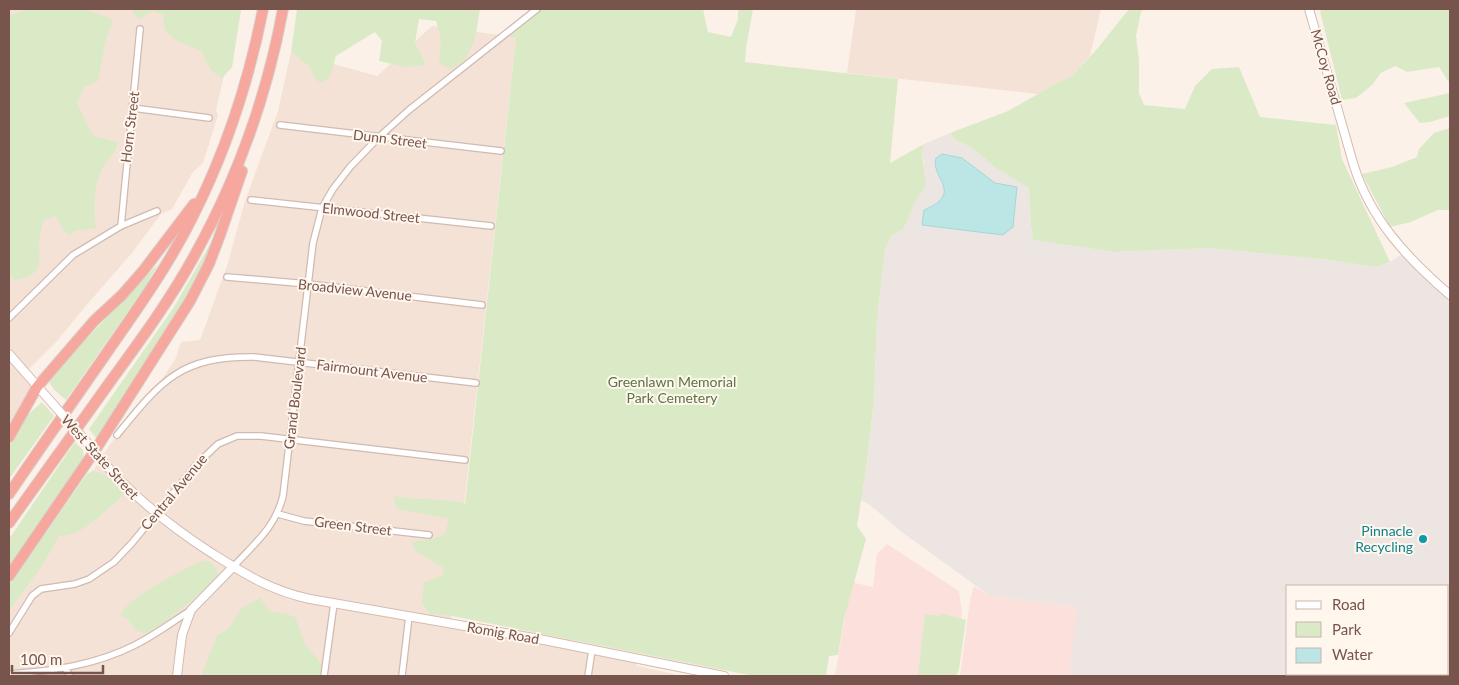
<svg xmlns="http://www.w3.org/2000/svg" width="1459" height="685" viewBox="0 0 1459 685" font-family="Lato,sans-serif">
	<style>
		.residential { fill: #f4e2d6 }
		.commercial { fill: #fce0dc }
		.industrial { fill: #ede5e1; fill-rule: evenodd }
		.green { fill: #daeac6 }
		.water { fill: #bce6e6; stroke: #a2d8d8 }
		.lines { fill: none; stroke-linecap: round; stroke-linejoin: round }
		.street-casing { stroke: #d1bab0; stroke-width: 8 }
		.secondary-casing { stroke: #d6bab0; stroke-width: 10 }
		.highway-casing { stroke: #d9cfcd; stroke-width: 12 }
		.street { stroke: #fff; stroke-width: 5.5 }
		.secondary { stroke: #fff; stroke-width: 8 }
		.highway { stroke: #f6a89f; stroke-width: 10 }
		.secondary-bridge-casing { stroke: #d6bab0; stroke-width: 10; stroke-linecap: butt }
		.secondary-bridge { stroke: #fff; stroke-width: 8 }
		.culture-dot { fill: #0f9aa8; stroke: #fff6ee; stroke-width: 2 }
		.labels { text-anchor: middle; stroke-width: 4; stroke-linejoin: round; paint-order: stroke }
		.street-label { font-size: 14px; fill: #77544c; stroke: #fff6ee }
		.park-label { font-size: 14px; fill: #597641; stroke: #fff6ee }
		.culture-label { font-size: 14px; fill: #0d838f; stroke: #fff6ee; text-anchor: end }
	</style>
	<rect width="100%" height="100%" fill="#fcf1e8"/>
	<!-- residential -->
	<path class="residential" d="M9,9h232l-9,58 -8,9 -8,34 2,5 -15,48 -10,9 -21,37 -11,5 -29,39 -48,55 -26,32 -33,33 -2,-2 10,17 -24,41z
		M856,9h245l-11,47 -18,20 -15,7 -19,11 -191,-21z
		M432,26l84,11 -65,586 185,35 1,8 46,10h-674v-65l34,-46 57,-106 17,-24 37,-44 21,-31 6,-18 19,-2 27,-74 18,-65 33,-90 13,-59 86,24z"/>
	<!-- commercial -->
	<path class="commercial" d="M887,544l72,47 3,22 -6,63 -121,-1 16,-93 22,5 4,-33z
		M974,586l16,10 88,10 -9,70h-109l10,-76z"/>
	<!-- industrial -->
	<path class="industrial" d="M950,133l4,6 18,9 24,20 33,20 2,38 2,14 81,12 96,-4 121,12 45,7 14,-5 14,-9 46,42v381h-381l8,-70 -87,-10 -87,-63 -33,-28 -9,-5 6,-35 7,-66 3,-80 8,-71 6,-12 12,-7 4,-7 8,-20 9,-38 -2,-9 2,-11zM1288,586h160v88h-160z"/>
	<!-- green -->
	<path class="green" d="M27,9h64l-2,2 24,8 -8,24 -7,38 -14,6 -7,15 11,25 6,9 23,6c-1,14 -7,12 -13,23 -10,17 -11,44 -8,63l-21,3 -6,4 -7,-7 -6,-13 -13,6c-1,7 -4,14 -4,21 1,24 3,33 -24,38l-6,-5v-259z
		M131,9h110l-9,58 -10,11c-12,-7 -16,-13 -19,-26l-29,-13 -9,-9 -2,-15 -9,-4 -16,8z
		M297,9h183l-5,30 -10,21 -14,9 -12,-6 2,-24 -5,-18 -17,-2 -4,24 11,22 -20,2 -27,-6 3,-20 -7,-9 -39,24 -6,21 -10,6 -5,-4 -6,-13 -18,-14z
		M537,9h166l5,23 23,5 7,-18v-10h15l-7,39 -1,14 153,17 -8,84 34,-19 -2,11 4,30 -11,17 -8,20 -4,7 -12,7 -6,13 -8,70 -3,80 -7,64 -10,63 9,13 -22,80 -6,36 -9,1 -3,20h-72l-302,-60 -22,-2 -8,-11 2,-21 18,-6 2,-8 -28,-17 -5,-9 22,-3 12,-5 4,-15 -18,-4 -33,-6 -3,-5 -1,-8c23,5 49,1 71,8l51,-466 -14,-2z
		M1129,9h15l-3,3 -5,24 3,24v33l5,12 41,4 10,-23 17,-17 27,-2 21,50 76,8 6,34 48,103 -14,5 -45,-7 -121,-12 -96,4 -81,-12 -2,-14 -2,-38 -33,-20 -24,-20 -18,-9 -4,-6 58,-22 49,-28 15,-7 25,-27z
		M1325,9h125v72h-2l-9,-14 -32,5 -12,-6 -14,7 -9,12 -16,13 -14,2 -22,-89z
		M1450,93v23l-20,6 -10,1 -16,-20z
		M1450,128v82h-12l-27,12 -21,5 -28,-53 30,-7 25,-10 2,-8 15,-16z
		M225,218c-32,79 -82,149 -128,221l-8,-10 85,-122z
		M158,264l-11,20 -81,116c-7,-6 -17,-13 -17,-22z
		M42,402l12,14 -45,63v-35l13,-24z
		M75,442l8,8 1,10 -32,48 -43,58v-27z
		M94,470v2c14,1 21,13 31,22 -17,14 -43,43 -66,42l-16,29 -34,46v-26l78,-111z
		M202,561h7l7,7 2,8c-22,22 -46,43 -73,58l-9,-4 -8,-10 -7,-5c4,-16 64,-47 81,-54z
		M260,598l10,13 17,3 8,3 10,27 17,21 -1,11h-120l16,-40 12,-8 13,-20z
		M940,613l26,7 -7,49 -3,7h-38l7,-62 14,2z"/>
	<!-- water -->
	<path class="water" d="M942,154l20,4 33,25 22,4 -4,40 -10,8 -81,-10 2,-15c41,-17 6,-32 12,-52z"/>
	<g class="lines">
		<defs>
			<path id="street" d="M133,108l76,10
				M280,125l221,26
				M251,200l240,26
				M121,226l19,-197
				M227,277l81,7 174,21
				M9,318l64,-63 48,-29 36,-15
				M117,435c44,-54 63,-79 137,-78l222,26
				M278,514l26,7 125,14
				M233,567c22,-24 42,-39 50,-71l30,-253 9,-35 11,-19 17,-22 29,-30 30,-27 128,-101
				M9,633l23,-37 9,-7 34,-5 14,-5 25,-17 18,-19 64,-78 22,-21 19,-8h24l204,24
				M65,668l5,8
				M9,674c43,-3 87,-9 126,-29 20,-10 37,-23 56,-35
				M324,676l10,-73
				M402,676l7,-60
				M588,676l4,-26"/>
			<path id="secondary" d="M1309,9l44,154c17,56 54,95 97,132
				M9,354l44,50
				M85,440c35,46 77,81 125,112 35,22 59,38 100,47l224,39 190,38
				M177,676l5,-41 9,-25 42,-43"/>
			<path id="highway" d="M9,437l28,-50 57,-66 28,-26 21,-24 51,-67
				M9,494c32,-47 65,-94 97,-140 31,-45 63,-89 87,-138 33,-65 56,-136 70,-207
				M9,523c34,-47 67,-94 101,-141 29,-40 58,-79 82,-122 44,-78 75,-164 91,-251
				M9,576l85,-124 96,-151 19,-37 11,-29 22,-64"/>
		</defs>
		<!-- street casing -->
		<use href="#street" class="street-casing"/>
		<!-- secondary casing -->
		<use href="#secondary" class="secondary-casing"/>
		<!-- highway casing -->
		<use href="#highway" class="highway-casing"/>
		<!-- street -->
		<use href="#street" class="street"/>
		<!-- secondary -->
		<use href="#secondary" class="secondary"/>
		<!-- highway -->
		<use href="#highway" class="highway"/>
		<defs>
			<path id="secondary-bridge" d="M53,404l32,36"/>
		</defs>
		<!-- secondary-bridge casing -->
		<use href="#secondary-bridge" class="secondary-bridge-casing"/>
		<!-- secondary-bridge -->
		<use href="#secondary-bridge" class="secondary-bridge"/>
	</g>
	<!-- markers -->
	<circle class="culture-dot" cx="1423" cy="539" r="5"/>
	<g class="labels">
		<!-- street labels -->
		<g class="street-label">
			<text transform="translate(1326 67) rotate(74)" y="5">McCoy Road</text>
			<text transform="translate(130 127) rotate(-83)" y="5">Horn Street</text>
			<text transform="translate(390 139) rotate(7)" y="5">Dunn Street</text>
			<text transform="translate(371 213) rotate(6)" y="5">Elmwood Street</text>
			<text transform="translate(355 290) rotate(6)" y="5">Broadview Avenue</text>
			<text transform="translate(372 371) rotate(7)" y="5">Fairmount Avenue</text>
			<text transform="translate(295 398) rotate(-83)" y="5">Grand Boulevard</text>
			<text transform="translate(100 457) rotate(48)" y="5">West State Street</text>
			<text transform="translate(174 492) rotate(-50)" y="5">Central Avenue</text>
			<text transform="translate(353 526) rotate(7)" y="5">Green Street</text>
			<text transform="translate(503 633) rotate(10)" y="5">Romig Road</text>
		</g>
		<!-- park labels -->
		<g class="park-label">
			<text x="672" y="387">Greenlawn Memorial<tspan x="672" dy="16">Park Cemetery</tspan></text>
		</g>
		<!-- culture labels -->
		<g class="culture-label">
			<text x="1413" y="536">Pinnacle<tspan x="1413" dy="16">Recycling</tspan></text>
		</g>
	</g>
	<!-- border -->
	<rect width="1459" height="685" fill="none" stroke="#77544c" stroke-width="20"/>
	<!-- legend -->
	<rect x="1286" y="585" width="162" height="90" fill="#fff6ee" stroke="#c9b5ad"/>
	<rect x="1296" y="601" width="25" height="8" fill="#ffffff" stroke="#c9b5ad"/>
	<text x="1332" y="610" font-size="15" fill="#77544c">Road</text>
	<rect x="1296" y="622" width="25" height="15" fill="#daeac6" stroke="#c9b5ad"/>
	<text x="1332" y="635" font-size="15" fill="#77544c">Park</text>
	<rect x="1296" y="648" width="25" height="15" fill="#bce6e6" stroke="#c9b5ad"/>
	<text x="1332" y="660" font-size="15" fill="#77544c">Water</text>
	<!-- scale -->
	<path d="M12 665v8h91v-8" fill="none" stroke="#77544c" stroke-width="2.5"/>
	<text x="20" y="665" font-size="15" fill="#77544c" stroke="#fff6ee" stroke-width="4" paint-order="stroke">100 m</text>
</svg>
